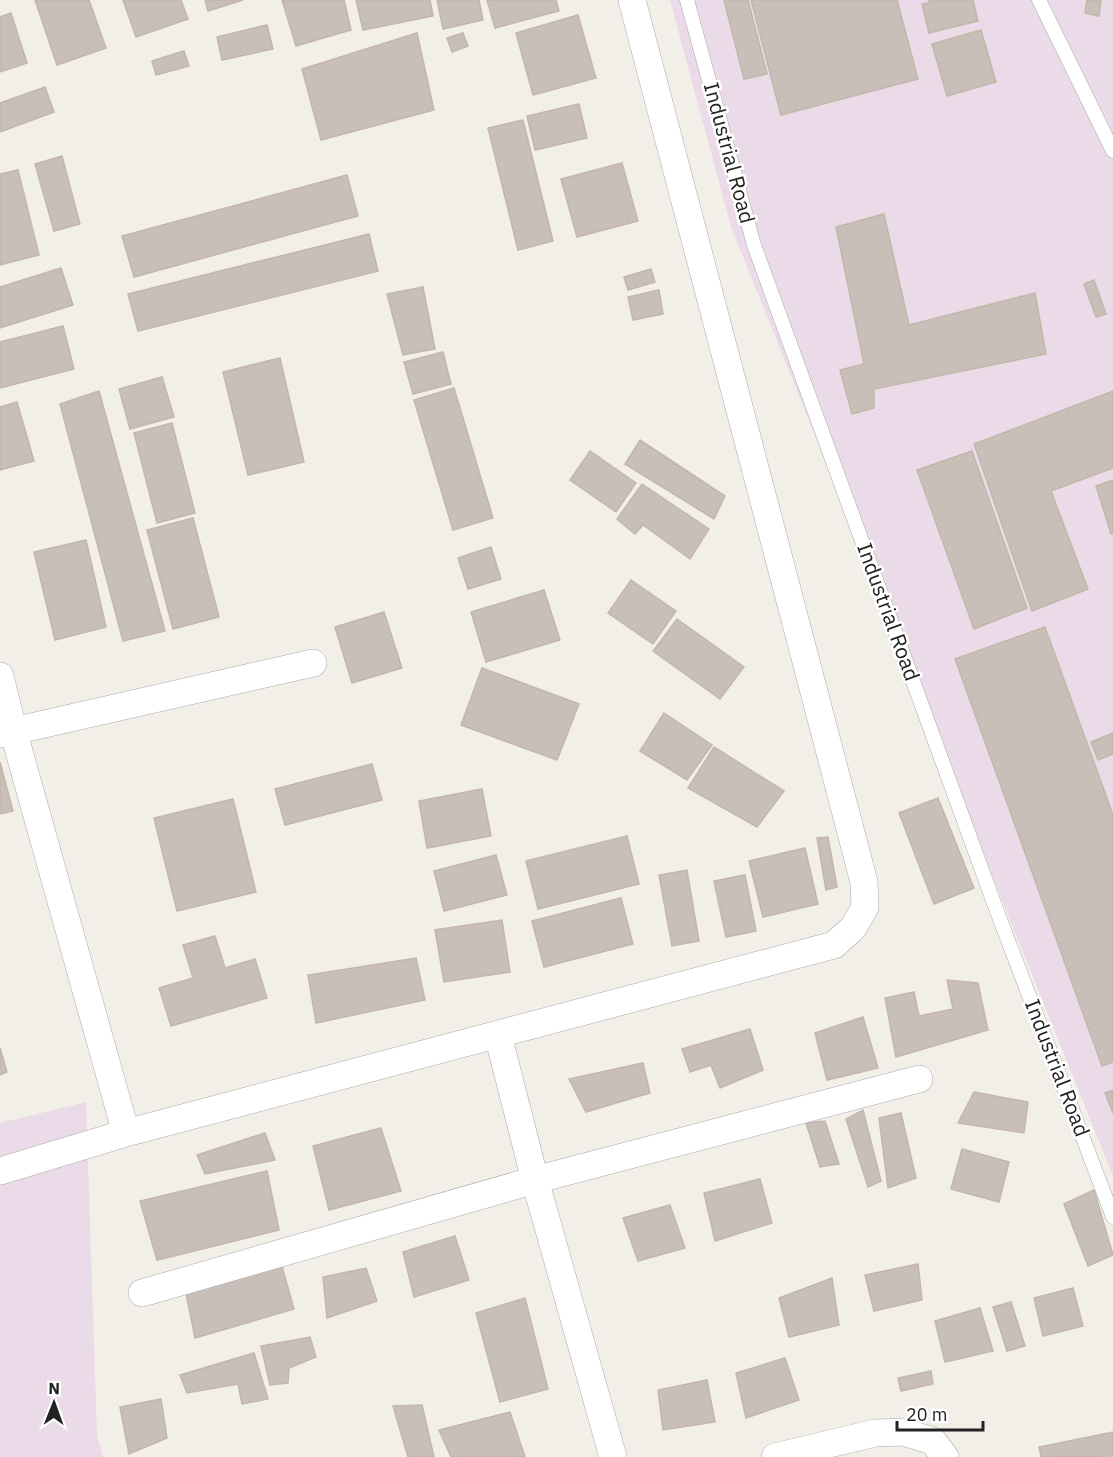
<svg xmlns="http://www.w3.org/2000/svg" width="1113" height="1457" viewBox="0 0 1113 1457" font-family="'IBM Plex Sans',sans-serif">
	<style>
		.industrial { fill: #ebdbe8 }
		.building { fill: #c7bfb8; stroke: #c4b6ab; stroke-width: 1.5 }
		.lines { fill: none; stroke-linecap: round; stroke-linejoin: round }
		.service-casing { stroke: #a9a9a9; stroke-width: 15 }
		.minor-casing { stroke: #a9a9a9; stroke-width: 28 }
		.service { stroke: #fff; stroke-width: 14 }
		.minor { stroke: #fff; stroke-width: 27 }
		.labels { text-anchor: middle; stroke-width: 5; stroke-linejoin: round; paint-order: stroke }
		.street-label { font-size: 21px; fill: #222; stroke: #fff }
	</style>
	<rect width="100%" height="100%" fill="#f2efe9"/>
	<!-- industrial -->
	<path class="industrial" d="M670,0h443v1176l-382,-949z
		M86,1102l11,333 6,22h-103v-334z"/>
	<!-- building -->
	<path class="building" d="M35,0h54l17,48 -49,17z
		M123,0h58l7,19 -52,18z
		M205,0h38l-35,11z
		M282,0h62l7,30 -55,16z
		M356,0h74l3,16 -70,14z
		M437,0h42l4,20 -40,9z
		M487,0h69l3,11 -64,17z
		M724,0h24l19,74 -23,5z
		M751,0h146l21,79 -137,36z
		M929,0h44l5,21 -49,12 -7,-29 7,-1z
		M1087,0h14l-2,16 -14,-3z
		M11,13l16,50 -27,9v-55z
		M578,15l18,63 -63,17 -17,-62z
		M267,25l6,24 -51,11 -5,-23z
		M981,30l15,52 -49,14 -15,-52z
		M417,33l17,77 -113,30 -19,-71z
		M463,33l5,13 -16,6 -5,-14z
		M184,51l5,15 -33,9 -4,-14z
		M45,87l9,25 -54,20v-29z
		M579,104l8,34 -52,12 -8,-34z
		M523,120l30,121 -35,9 -30,-122z
		M62,156l18,68 -26,7 -19,-67z
		M622,163l16,58 -61,16 -16,-58z
		M18,170l21,85 -39,10v-91z
		M347,175l11,41 -224,61 -12,-41z
		M884,214l25,111 126,-32 11,61 -172,35v19l-22,6 -12,-44 24,-6 -28,-137z
		M369,234l9,37 -240,60 -10,-37z
		M61,268l12,37 -73,23v-41z
		M651,269l4,13 -27,8 -4,-13z
		M1094,280l12,34 -10,3 -12,-33z
		M423,287l12,62 -32,6 -16,-61z
		M659,290l4,24 -30,6 -5,-23z
		M63,326l11,43 -74,19v-46z
		M443,352l8,32 -38,10 -9,-32z
		M280,358l24,104 -56,13 -25,-103z
		M162,377l12,40 -44,12 -11,-40z
		M454,388l39,130 -40,12 -39,-130z
		M99,391l66,240 -42,10 -63,-237z
		M1113,391v77l-62,23 37,98 -56,22 -58,-167z
		M17,402l17,59 -34,9v-63z
		M172,423l23,90 -38,10 -23,-90z
		M640,440l85,56 -11,23 -89,-55z
		M590,451l46,32 -20,29 -46,-32z
		M972,451l55,157 -53,21 -57,-159z
		M1113,480v54h-2l-15,-48z
		M642,484l67,45 -19,30 -47,-34 -8,9 -18,-15z
		M193,518l26,99 -46,12 -26,-99z
		M86,540l20,87 -51,13 -21,-88z
		M491,547l10,32 -33,10 -10,-31z
		M631,580l45,31 -23,33 -45,-31z
		M544,590l16,50 -74,22 -15,-50z
		M384,612l18,56 -50,15 -17,-56z
		M677,619l67,48 -24,32 -67,-48z
		M1045,627l68,188v247l-11,4 -147,-407z
		M482,668l97,36 -22,56 -96,-35z
		M664,713l48,32 -25,35 -47,-29z
		M1113,733v21l-15,6 -7,-18z
		M714,747l70,44 -27,36 -69,-39z
		M0,762l13,49 -13,3z
		M372,764l10,36 -97,25 -10,-36z
		M482,789l9,47 -64,12 -8,-47z
		M938,798l36,90 -40,16 -35,-91z
		M233,799l23,93 -79,19 -23,-93z
		M627,836l12,48 -101,25 -12,-48z
		M828,837l9,50 -11,3 -9,-52z
		M805,848l13,56 -55,13 -14,-56z
		M496,855l11,40 -63,16 -10,-40z
		M687,870l12,71 -27,5 -13,-71z
		M745,875l11,56 -30,6 -12,-56z
		M621,898l12,46 -89,23 -12,-46z
		M502,920l8,52 -66,10 -9,-52z
		M215,936l10,32 30,-9 12,39 -96,28 -12,-38 34,-10 -10,-33z
		M416,958l9,42 -109,23 -8,-48z
		M947,980l31,3 10,47 -92,27 -11,-59 29,-6 5,24 34,-7z
		M863,1017l15,51 -51,12 -12,-47z
		M750,1029l13,41 -43,18 -9,-23 -21,7 -8,-23z
		M0,1048l7,24 -7,3z
		M643,1063l7,30 -64,19 -17,-33z
		M1113,1090v23l-8,-20z
		M974,1092l54,10 -4,31 -66,-10z
		M863,1110l18,71 -13,6 -22,-68z
		M901,1113l15,65 -28,10 -9,-70z
		M825,1121l14,43 -19,3 -14,-44z
		M381,1128l20,63 -72,19 -16,-64z
		M265,1133l10,27 -70,14 -8,-19z
		M962,1149l47,13 -10,40 -48,-13z
		M267,1171l12,59 -122,30 -17,-59z
		M760,1179l12,44 -57,18 -11,-48z
		M1094,1190l19,65 -25,11 -24,-62z
		M670,1205l15,43 -47,13 -15,-43z
		M455,1236l14,44 -55,17 -11,-45z
		M281,1263l13,46 -99,29 -9,-45z
		M918,1264l4,36 -48,11 -9,-36z
		M366,1268l11,33 -50,17 -4,-41z
		M832,1278l7,47 -50,12 -10,-39z
		M1073,1288l10,38 -40,10 -9,-38z
		M525,1298l23,91 -48,13 -24,-89z
		M1011,1302l14,44 -18,5 -14,-44z
		M980,1308l13,43 -48,11 -10,-41z
		M310,1337l6,20 -27,11 -1,15 -18,2 -9,-39z
		M254,1353l14,46 -26,5 -4,-20 -51,9 -7,-18z
		M785,1358l14,42 -53,18 -10,-45z
		M931,1371l2,13 -32,7 -3,-13z
		M707,1380l8,42 -52,8 -5,-40z
		M161,1399l6,39 -38,16 -9,-47z
		M422,1405l12,52h-26l-15,-51z
		M510,1412l15,45h-74l-12,-27z
		M1113,1432v24l-72,1 -2,-10z"/>
	<g class="lines">
		<defs>
			<path id="service" d="M687,0l67,245 241,661 118,311
				M1039,0l74,151"/>
			<path id="minor" d="M0,676l13,54 113,403
				M0,734l313,-71
				M498,1035l37,145 78,277
				M0,1171l126,-38 708,-188 19,-17 12,-21 -1,-25 -232,-882
				M142,1293l393,-113 384,-101
				M775,1457l100,-24 28,-1 30,9 12,16"/>
		</defs>
		<!-- service casing -->
		<use href="#service" class="service-casing"/>
		<!-- minor casing -->
		<use href="#minor" class="minor-casing"/>
		<!-- service -->
		<use href="#service" class="service"/>
		<!-- minor -->
		<use href="#minor" class="minor"/>
	</g>
	<g class="labels">
		<!-- street labels -->
		<g class="street-label">
			<text transform="translate(729 153) rotate(75)" y="7">Industrial Road</text>
			<text transform="translate(888 612) rotate(70)" y="7">Industrial Road</text>
			<text transform="translate(1057 1068) rotate(69)" y="7">Industrial Road</text>
		</g>
	</g>
	<!-- north arrow -->
	<g transform="translate(54 1403) rotate(1)" stroke="#ffffff" stroke-width="4.5" paint-order="stroke">
	<path d="M0-4.5L10 22L0 15L-10 22Z" fill="#222222"/>
	<text y="-9" font-size="16" font-weight="bold" text-anchor="middle" fill="#222222">N</text>
	</g>
	<!-- scale -->
	<path d="M897 1421v9h86v-9" fill="none" stroke="#222222" stroke-width="3"/>
	<text x="906" y="1421" font-size="18" fill="#222222" stroke="#ffffff" stroke-width="4.5" paint-order="stroke">20 m</text>
</svg>
